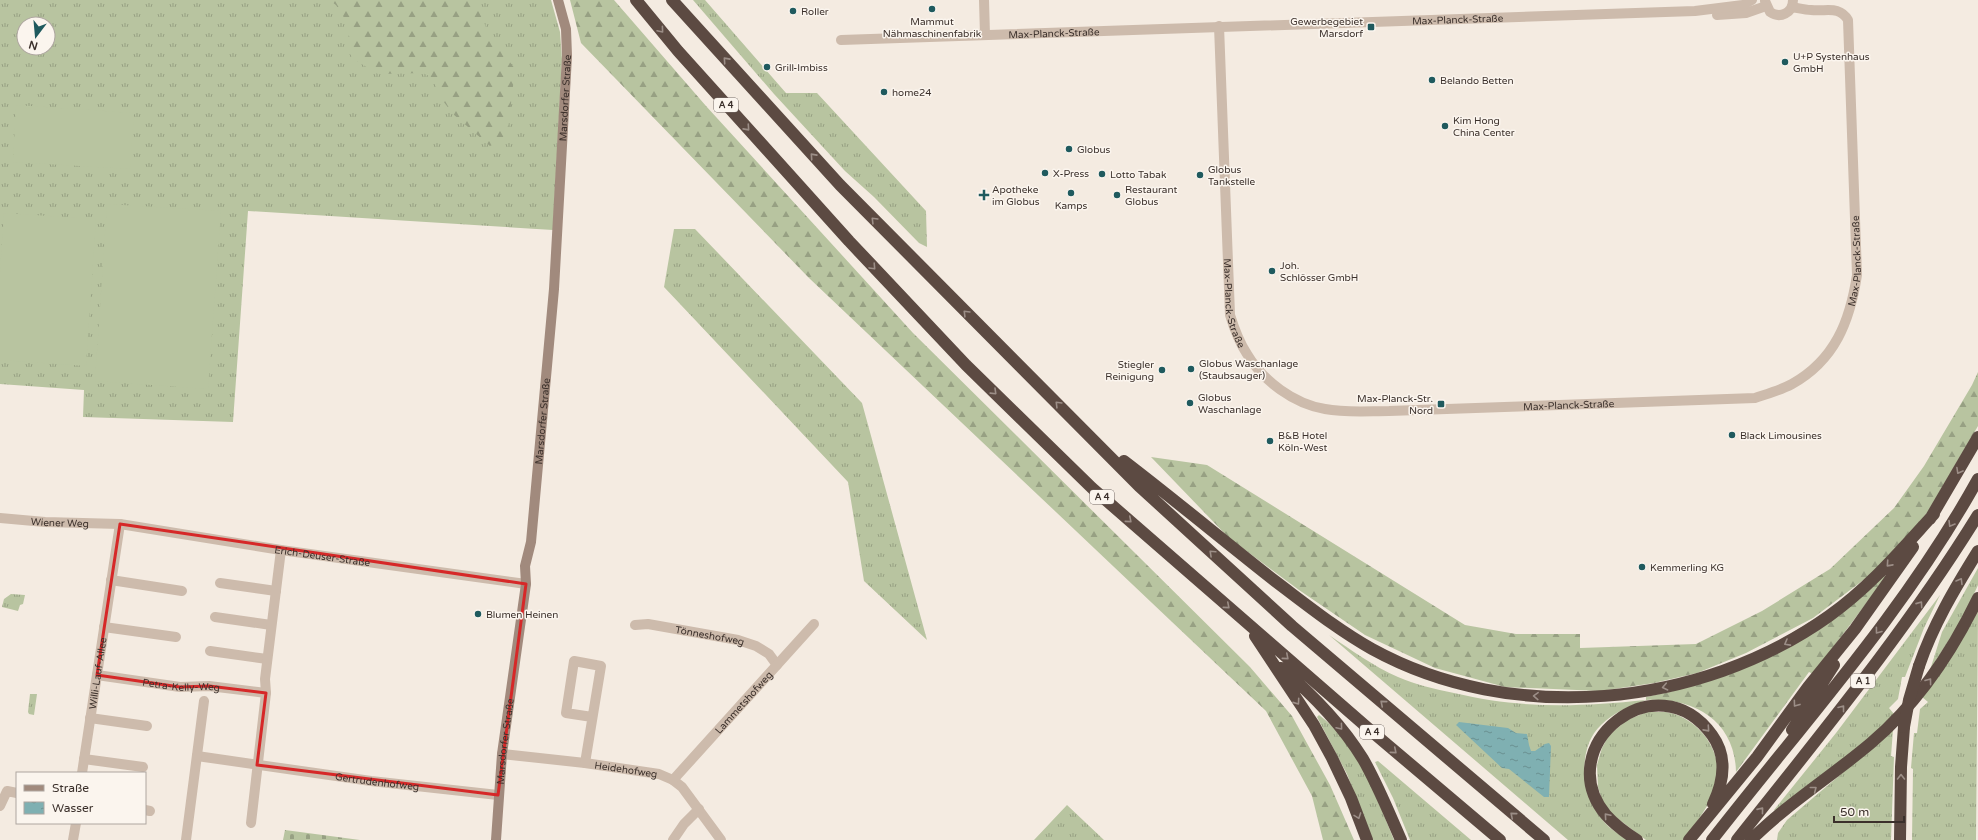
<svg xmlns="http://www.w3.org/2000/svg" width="1978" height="840" viewBox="0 0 1978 840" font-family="'Varela Round',sans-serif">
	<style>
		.grass { fill: url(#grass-tufts); fill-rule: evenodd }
		.forest { fill: url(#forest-firs) }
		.cemetery { fill: url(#cemetery-stones) }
		.pitch { fill: #b8c4a0 }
		.water { fill: url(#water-ripples) }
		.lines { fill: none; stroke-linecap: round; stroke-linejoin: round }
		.street { stroke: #cdbbac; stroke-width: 10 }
		.secondary { stroke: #a18a7d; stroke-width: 10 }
		.highway { stroke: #5c4a42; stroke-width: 12 }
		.highway-bridge { stroke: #5c4a42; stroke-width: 12 }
		.oneway { stroke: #9c8e87 }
		.marked { fill: none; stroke: #d62828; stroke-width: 3; stroke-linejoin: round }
		.poi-dot { fill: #1f5a5e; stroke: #fbf5ee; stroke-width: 1.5 }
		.labels { text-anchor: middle; stroke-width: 3; stroke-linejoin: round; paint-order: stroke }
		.shield { fill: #fbf5ee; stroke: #756b66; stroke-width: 1 }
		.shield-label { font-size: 9px; font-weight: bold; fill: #3b302b }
		.poi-label { font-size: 10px; fill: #3b302b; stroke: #fbf5ee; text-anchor: start }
		.street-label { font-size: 10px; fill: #3b302b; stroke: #fbf5ee }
	</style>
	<defs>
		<pattern id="grass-tufts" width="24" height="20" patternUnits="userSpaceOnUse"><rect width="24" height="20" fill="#b8c4a0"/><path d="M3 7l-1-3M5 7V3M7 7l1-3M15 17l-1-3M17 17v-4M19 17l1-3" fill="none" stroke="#97a083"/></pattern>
		<pattern id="forest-firs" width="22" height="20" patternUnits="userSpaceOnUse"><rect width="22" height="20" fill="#b8c4a0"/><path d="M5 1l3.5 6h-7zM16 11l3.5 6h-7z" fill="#97a083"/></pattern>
		<pattern id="cemetery-stones" width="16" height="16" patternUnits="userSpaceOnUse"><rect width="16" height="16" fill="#b8c4a0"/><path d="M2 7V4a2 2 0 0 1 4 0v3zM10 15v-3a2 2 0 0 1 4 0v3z" fill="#97a083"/></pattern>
		<pattern id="water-ripples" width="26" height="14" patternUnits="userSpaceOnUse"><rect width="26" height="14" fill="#7fb0b2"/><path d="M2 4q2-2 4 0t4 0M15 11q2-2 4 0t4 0" fill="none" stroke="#699091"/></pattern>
	</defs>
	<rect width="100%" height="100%" fill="#f4ebe1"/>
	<!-- grass -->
	<path class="grass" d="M0,0h551l9,32 2,27 -9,171 -305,-19 -15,211 -150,-5 1,-27 -84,-6zM24,24h24v24h-24z
		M693,0h12l81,93h31l109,118 1,36 -8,-4 -45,-46 -29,-26 -71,-77z
		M674,229h21l167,174 65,237 -63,-59 -16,-99 -184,-195z
		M1978,568v17l-14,31 -34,54 12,-38z
		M11,594l14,1 -2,9 -3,1 -2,6 -16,-4 2,-8z
		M1940,595l-16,33 -19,49h-3l-4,22 -9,9 5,6 -18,19 -100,79 -2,-2 62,-77z
		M1978,610l-2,230h-64l1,-71 -2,-1 3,-35h3l3,-24 8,-7 -6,-5z
		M1329,635c22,15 44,31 69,42 18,8 37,12 56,16 68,16 123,14 192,7 -16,6 -32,12 -45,25 -27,26 -18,76 7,101 5,5 13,9 20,14h-60z
		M30,694h7l-3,21 -5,-1 -1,-2z
		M1647,712c6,0 13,0 19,0 32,5 59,40 50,73 -6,20 -20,39 -33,55h-37l-33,-25 -10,-12 -5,-16 -1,-22 5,-17 7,-13 18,-15z
		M1319,715c37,27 58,83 75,125h-22l-25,-66 -30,-57z
		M1893,730l-2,26 3,1 -3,83h-114l1,-7 9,-13z
		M1378,761l93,79h-61l-17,-42 -18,-36z
		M1067,805l37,35h-70z"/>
	<!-- forest -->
	<path class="forest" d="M329,0h145l15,34 26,35 -7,60 -7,12 -11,5 -37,-32 -16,-21 -2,-14 -12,-6 -45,1 -26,-16 -5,-11 3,-20 -14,-22z
		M570,0h44l92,106 207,227 337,334 42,49 38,69 24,55h-31l-11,-44 -46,-85 -457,-433 -228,-235z
		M1978,372v54l-51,87 -45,53 -69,52 -67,35 -49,20 -43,10 -54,8 -95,-4 -70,-19 -70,-33 -66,-45 -70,-52 -78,-81 56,8 258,160 51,9h64v14l116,-4 66,-33 68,-42 64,-61 30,-42 48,-81z
		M1884,576l2,1 -73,97 -4,-2 -73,100c-1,-51 -42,-75 -90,-72v-3l27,-6v-1l51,-15z"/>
	<!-- cemetery -->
	<path class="cemetery" d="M285,830l75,10h-77z"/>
	<!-- pitch -->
	<path class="pitch" d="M16,105l118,8 -4,56 -117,-7z
		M107,204l114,7 -13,178 -113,-8z
		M4,213l92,6 -10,147 -86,-6v-88z"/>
	<!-- water -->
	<path class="water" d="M1459,722l49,6 8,5 11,1 2,11 2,6h4l10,-7 4,-1 2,3 -2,51h-5l-35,-28 -7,-1 -46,-43z"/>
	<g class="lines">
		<!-- street -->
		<g class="street">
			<path d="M984,0l1,35"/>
			<path d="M1765,1l5,11c10,7 23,1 23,-12"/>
			<path d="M1717,15l29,-2 20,-7"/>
			<path id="s1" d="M1219,26l11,289c4,13 9,27 17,39 16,27 47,50 78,55 21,4 43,2 64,2l366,-13c12,-4 26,-8 37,-14 43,-24 58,-63 65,-109l-9,-255c-9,-15 -22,-8 -37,-10 -6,0 -13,-2 -19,-3"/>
			<path id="s2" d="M841,40l854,-29 48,-6 9,-5"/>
			<path id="s3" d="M0,518l45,4 75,2 161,26 245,34"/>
			<path d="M111,580l71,11"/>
			<path d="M220,583l56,8"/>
			<path d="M215,617l56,8"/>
			<path id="s4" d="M635,625l13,-1 90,16 18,6 13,8 8,11"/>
			<path d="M104,627l72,10"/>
			<path d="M210,651l57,8"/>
			<path id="s5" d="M97,675l83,12 29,-1 57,7"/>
			<path d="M90,718l57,8"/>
			<path id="s6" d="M502,754l83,9 74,11 14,6 9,7 39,53"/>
			<path id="s7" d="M197,756l174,25 127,14"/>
			<path d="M84,759l59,8"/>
			<path d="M585,763l16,-97 -27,-5 -8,52 26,4"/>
			<path id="s8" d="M82,773l38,-249"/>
			<path id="s9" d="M673,780l141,-156"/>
			<path d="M0,806l7,-15 10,2"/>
			<path d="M145,810l5,1"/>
			<path d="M251,823l15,-130 -1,-14 16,-129"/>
			<path d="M73,840l3,-17"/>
			<path d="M186,840l18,-139"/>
			<path d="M673,840l11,-16 15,-15"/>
		</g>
		<!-- secondary -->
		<path class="secondary" id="s10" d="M496,840l6,-86 24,-170 -1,-18 6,-24 23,-253 13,-233 -1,-27 -8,-29"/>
		<!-- highway -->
		<path class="highway" d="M636,0l42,51 171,190 117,124 126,123 285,248 123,104
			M672,0l168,185 299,301 153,140 252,214
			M1124,461c51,39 100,80 151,120 32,24 63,49 97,68 140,77 328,59 457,-33 41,-29 72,-66 105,-102
			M1930,519l48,-82
			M1255,636l59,89 18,33 19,40 16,42
			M1919,666c14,-41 36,-78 59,-115
			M1281,668c31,26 61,57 82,91 15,26 26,54 38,81
			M1792,730l42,-65
			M1637,840c-11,-7 -22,-15 -31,-25 -57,-69 51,-156 106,-80 16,22 12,46 1,69
			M1689,840l68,-83 51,-70 47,-58 58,-82
			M1712,840c92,-118 193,-229 266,-361
			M1737,840c84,-106 170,-210 241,-325
			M1751,840c36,-36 81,-64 120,-97 47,-40 81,-91 107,-145
			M1900,840l1,-73 3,-40"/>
		<!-- highway-bridge -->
		<path class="highway-bridge" d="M1904,727l5,-27 10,-34"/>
	</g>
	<!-- one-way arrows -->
	<defs><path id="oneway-chevron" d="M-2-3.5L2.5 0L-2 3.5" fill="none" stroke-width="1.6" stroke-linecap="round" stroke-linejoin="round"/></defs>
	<g class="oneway">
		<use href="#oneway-chevron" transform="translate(661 30) rotate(50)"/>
		<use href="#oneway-chevron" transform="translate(726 60) rotate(-132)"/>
		<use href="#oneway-chevron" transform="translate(747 128) rotate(48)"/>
		<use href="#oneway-chevron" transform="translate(813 156) rotate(-132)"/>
		<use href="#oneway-chevron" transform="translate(874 220) rotate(-135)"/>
		<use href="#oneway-chevron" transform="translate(873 267) rotate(47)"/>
		<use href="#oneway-chevron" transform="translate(966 313) rotate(-135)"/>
		<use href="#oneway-chevron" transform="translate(994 392) rotate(44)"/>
		<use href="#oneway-chevron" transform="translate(1058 404) rotate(-135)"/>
		<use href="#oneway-chevron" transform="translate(1959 471) rotate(119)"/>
		<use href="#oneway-chevron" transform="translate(1129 520) rotate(41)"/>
		<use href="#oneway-chevron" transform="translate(1951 524) rotate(121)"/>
		<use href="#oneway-chevron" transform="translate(1212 553) rotate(-137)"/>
		<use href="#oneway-chevron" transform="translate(1889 564) rotate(132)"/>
		<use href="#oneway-chevron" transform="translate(1960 581) rotate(-59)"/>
		<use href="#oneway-chevron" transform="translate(1920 604) rotate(-55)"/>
		<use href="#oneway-chevron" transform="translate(1227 606) rotate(41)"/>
		<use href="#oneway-chevron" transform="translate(1878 631) rotate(127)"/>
		<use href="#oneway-chevron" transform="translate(1787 643) rotate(151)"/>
		<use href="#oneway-chevron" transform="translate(1286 657) rotate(41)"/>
		<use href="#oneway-chevron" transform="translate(1929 681) rotate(-53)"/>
		<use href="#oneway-chevron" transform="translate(1665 687) rotate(168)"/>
		<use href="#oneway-chevron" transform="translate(1536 696) rotate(-178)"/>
		<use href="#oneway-chevron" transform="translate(1297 702) rotate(55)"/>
		<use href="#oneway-chevron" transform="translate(1383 703) rotate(-140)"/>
		<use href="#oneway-chevron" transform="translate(1796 704) rotate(126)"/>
		<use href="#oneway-chevron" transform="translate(1842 708) rotate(-52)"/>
		<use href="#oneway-chevron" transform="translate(1340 727) rotate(50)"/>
		<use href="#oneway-chevron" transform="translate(1707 729) rotate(48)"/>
		<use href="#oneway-chevron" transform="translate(1394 751) rotate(40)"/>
		<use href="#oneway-chevron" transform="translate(1901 777) rotate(-90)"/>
		<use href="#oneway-chevron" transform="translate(1814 789) rotate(-38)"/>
		<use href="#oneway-chevron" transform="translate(1761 810) rotate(-51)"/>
		<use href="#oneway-chevron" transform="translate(1513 815) rotate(-140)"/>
		<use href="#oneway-chevron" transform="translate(1358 816) rotate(70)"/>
		<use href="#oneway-chevron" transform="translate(1607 816) rotate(-131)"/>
	</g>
	<!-- marked area -->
	<path class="marked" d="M120,524l406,60 -28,211 -241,-30 9,-72 -57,-7 -29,1 -83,-12z"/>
	<!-- markers -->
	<g class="poi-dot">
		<circle cx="932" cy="9" r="4"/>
		<circle cx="793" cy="11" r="4"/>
		<rect x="1367" y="23" width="8" height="8" rx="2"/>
		<circle cx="1785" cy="62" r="4"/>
		<circle cx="767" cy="67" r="4"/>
		<circle cx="1432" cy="80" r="4"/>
		<circle cx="884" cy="92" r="4"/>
		<circle cx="1445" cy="126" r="4"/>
		<circle cx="1069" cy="149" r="4"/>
		<circle cx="1045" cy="173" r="4"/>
		<circle cx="1102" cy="174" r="4"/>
		<circle cx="1200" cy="175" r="4"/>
		<circle cx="1071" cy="193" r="4"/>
		<path d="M982 189h4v4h4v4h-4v4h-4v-4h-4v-4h4z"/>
		<circle cx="1117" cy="195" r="4"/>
		<circle cx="1272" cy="271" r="4"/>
		<circle cx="1191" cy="369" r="4"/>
		<circle cx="1162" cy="370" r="4"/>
		<circle cx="1190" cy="403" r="4"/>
		<rect x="1437" y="400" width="8" height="8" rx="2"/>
		<circle cx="1732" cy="435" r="4"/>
		<circle cx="1270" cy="441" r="4"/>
		<circle cx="1642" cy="567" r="4"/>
		<circle cx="478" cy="614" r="4"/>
	</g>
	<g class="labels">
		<!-- shield labels -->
		<g class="shield">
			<rect x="714" y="98" width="24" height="14" rx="3"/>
			<rect x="1090" y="490" width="24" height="14" rx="3"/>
			<rect x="1851" y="674" width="24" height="14" rx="3"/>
			<rect x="1360" y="725" width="24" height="14" rx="3"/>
		</g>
		<g class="shield-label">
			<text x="726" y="108">A 4</text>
			<text x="1102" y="500">A 4</text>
			<text x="1863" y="684">A 1</text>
			<text x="1372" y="735">A 4</text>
		</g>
		<!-- poi labels -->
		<g class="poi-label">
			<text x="801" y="15">Roller</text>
			<text x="932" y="25" text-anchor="middle">Mammut<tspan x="932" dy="12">Nähmaschinenfabrik</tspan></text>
			<text x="1363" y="25" text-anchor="end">Gewerbegebiet<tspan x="1363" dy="12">Marsdorf</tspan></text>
			<text x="1793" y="60">U+P Systenhaus<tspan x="1793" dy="12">GmbH</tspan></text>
			<text x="775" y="71">Grill-Imbiss</text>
			<text x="1440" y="84">Belando Betten</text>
			<text x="892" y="96">home24</text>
			<text x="1453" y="124">Kim Hong<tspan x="1453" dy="12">China Center</tspan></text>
			<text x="1077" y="153">Globus</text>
			<text x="1208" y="173">Globus<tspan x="1208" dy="12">Tankstelle</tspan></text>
			<text x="1053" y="177">X-Press</text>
			<text x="1110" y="178">Lotto Tabak</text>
			<text x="992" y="193">Apotheke<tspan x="992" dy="12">im Globus</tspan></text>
			<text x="1125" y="193">Restaurant<tspan x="1125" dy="12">Globus</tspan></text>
			<text x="1071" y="209" text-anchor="middle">Kamps</text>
			<text x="1280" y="269">Joh.<tspan x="1280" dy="12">Schlösser GmbH</tspan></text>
			<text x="1199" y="367">Globus Waschanlage<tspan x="1199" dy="12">(Staubsauger)</tspan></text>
			<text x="1154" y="368" text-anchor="end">Stiegler<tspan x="1154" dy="12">Reinigung</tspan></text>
			<text x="1198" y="401">Globus<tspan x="1198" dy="12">Waschanlage</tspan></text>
			<text x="1433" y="402" text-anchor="end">Max-Planck-Str.<tspan x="1433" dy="12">Nord</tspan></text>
			<text x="1278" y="439">B&amp;B Hotel<tspan x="1278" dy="12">Köln-West</tspan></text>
			<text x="1740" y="439">Black Limousines</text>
			<text x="1650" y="571">Kemmerling KG</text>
			<text x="486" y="618">Blumen Heinen</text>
		</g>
		<!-- street labels -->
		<g class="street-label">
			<text dy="4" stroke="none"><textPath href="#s2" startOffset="617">Max-Planck-Straße</textPath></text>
			<text dy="4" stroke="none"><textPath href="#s2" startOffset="213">Max-Planck-Straße</textPath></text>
			<text dy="4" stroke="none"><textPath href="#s10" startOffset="746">Marsdorfer Straße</textPath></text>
			<text dy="4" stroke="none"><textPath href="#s1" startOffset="1046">Max-Planck-Straße</textPath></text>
			<text dy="4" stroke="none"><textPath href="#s1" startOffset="278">Max-Planck-Straße</textPath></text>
			<text dy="4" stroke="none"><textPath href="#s1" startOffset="674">Max-Planck-Straße</textPath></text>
			<text dy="4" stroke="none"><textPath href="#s10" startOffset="422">Marsdorfer Straße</textPath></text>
			<text dy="4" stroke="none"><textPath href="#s3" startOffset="60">Wiener Weg</textPath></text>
			<text dy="4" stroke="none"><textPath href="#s3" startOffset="325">Erich-Deuser-Straße</textPath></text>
			<text dy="4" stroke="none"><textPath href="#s4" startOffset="76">Tönneshofweg</textPath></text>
			<text dy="4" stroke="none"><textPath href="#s8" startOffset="101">Willi-Lauf-Allee</textPath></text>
			<text dy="4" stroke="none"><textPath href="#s5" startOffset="85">Petra-Kelly-Weg</textPath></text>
			<text dy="4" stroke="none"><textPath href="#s9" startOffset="105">Lammetshofweg</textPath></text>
			<text dy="4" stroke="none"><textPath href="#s10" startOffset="99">Marsdorfer Straße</textPath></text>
			<text dy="4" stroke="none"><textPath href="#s6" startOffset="125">Heidehofweg</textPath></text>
			<text dy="4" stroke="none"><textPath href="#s7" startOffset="182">Gertrudenhofweg</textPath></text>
		</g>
	</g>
	<!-- legend -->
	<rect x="16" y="772" width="130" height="52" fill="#fbf5ee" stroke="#aea6a0"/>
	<rect x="24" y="785" width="20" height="6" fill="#a18a7d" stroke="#aea6a0"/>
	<text x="52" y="792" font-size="12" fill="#3b302b">Straße</text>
	<rect x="24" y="802" width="20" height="12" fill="url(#water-ripples)" stroke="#aea6a0"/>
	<text x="52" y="812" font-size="12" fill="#3b302b">Wasser</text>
	<!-- north arrow -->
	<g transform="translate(36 36) rotate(196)"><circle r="19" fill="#fbf5ee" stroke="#aea6a0"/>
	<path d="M0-3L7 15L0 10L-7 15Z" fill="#1f5a5e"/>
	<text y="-6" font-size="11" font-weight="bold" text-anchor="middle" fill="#3b302b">N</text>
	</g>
	<!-- scale -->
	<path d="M1834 816v6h70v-6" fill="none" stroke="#3b302b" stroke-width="2"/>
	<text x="1840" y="816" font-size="12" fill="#3b302b" stroke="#fbf5ee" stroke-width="3" paint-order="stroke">50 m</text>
</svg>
